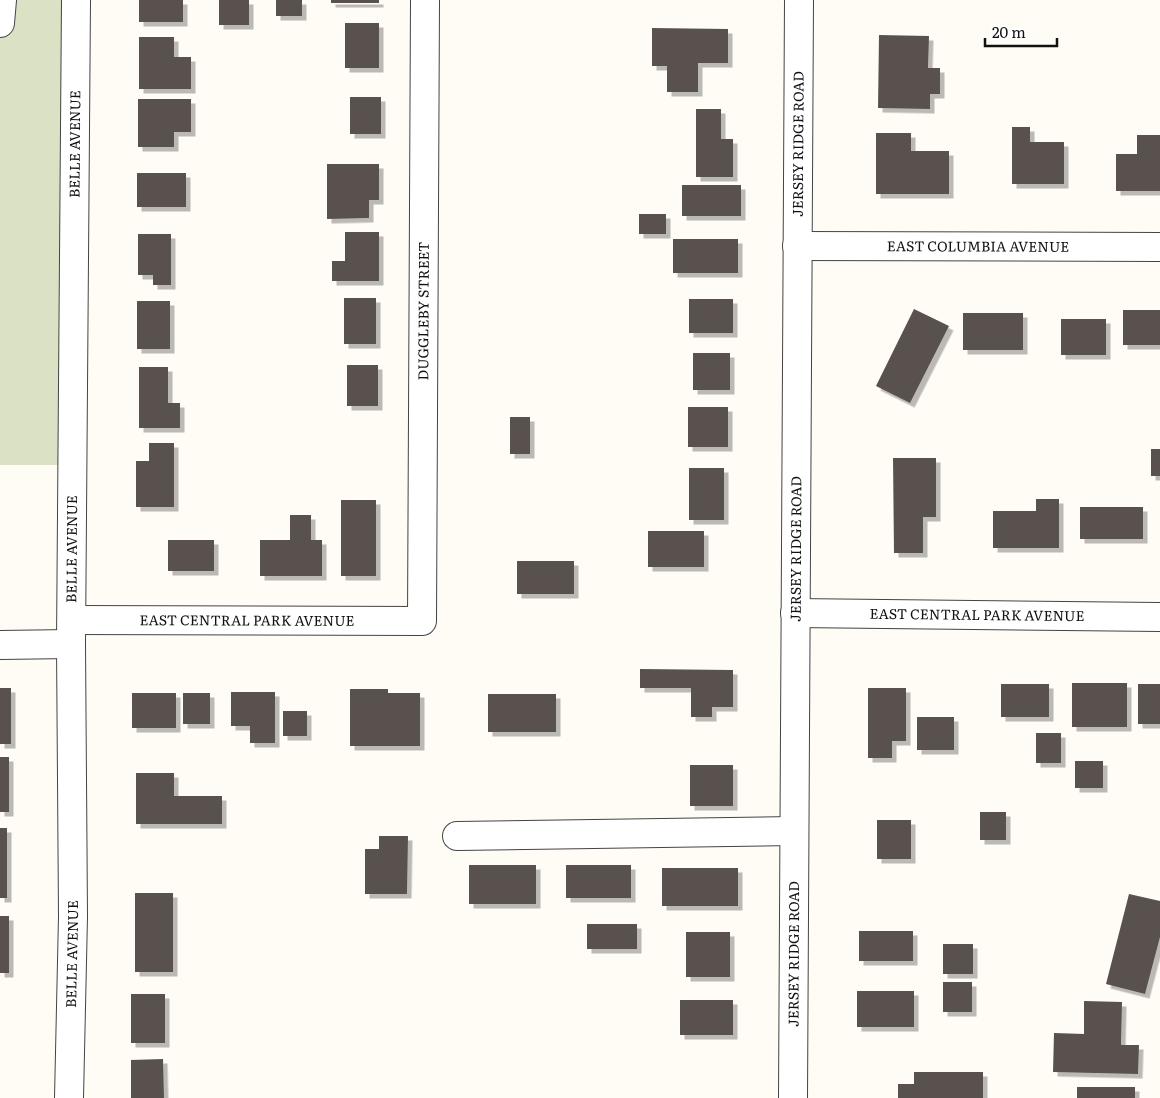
<svg xmlns="http://www.w3.org/2000/svg" width="1160" height="1098" viewBox="0 0 1160 1098" font-family="Literata,serif">
	<style>
		.cemetery { fill: #dae1c5 }
		.building { fill: #59514d; filter: url(#shadow) }
		.lines { fill: none; stroke-linecap: round; stroke-linejoin: round }
		.minor-casing { stroke: #444; stroke-width: 30 }
		.minor { stroke: #fff; stroke-width: 28 }
		.labels { text-anchor: middle; stroke-width: 5; stroke-linejoin: round; paint-order: stroke }
		.street-label { font-size: 14px; fill: #111; stroke: #fff }
	</style>
	<defs>
		<filter id="shadow"><feDropShadow dx="4.5" dy="4.5" stdDeviation="0" flood-color="#0004"/></filter>
	</defs>
	<rect width="100%" height="100%" fill="#fffcf5"/>
	<!-- cemetery -->
	<path class="cemetery" d="M0,0h68l-2,465h-66z"/>
	<!-- building -->
	<path class="building" d="M139,0h44v22h-44z
		M219,0h30v25h-30z
		M276,0h26v16h-26z
		M331,0h48v3h-48z
		M345,23h34v45h-34z
		M652,28l76,1v34h-30v29h-31v-26h-15z
		M879,35l50,1 -1,32h12v26h-10v15l-52,-1z
		M139,37h35v20h17v32h-52z
		M350,97h31v37h-31z
		M138,99h53v33h-17v15h-36z
		M696,109h25v30h12v38h-37z
		M1012,127h18v15h34v42h-52z
		M876,133h35v18h38v43h-73z
		M1137,135h23v56h-44v-37h21z
		M327,164h52v36h-10v18l-42,1z
		M137,173h49v34h-49z
		M682,185h59v31h-59z
		M639,214h27v20h-27z
		M345,232h34v49h-47v-20h13z
		M138,234h33v51h-18v-10h-15z
		M673,239h65v34h-65z
		M344,298h32v46h-32z
		M689,299h44v34h-44z
		M137,301h33v48h-33z
		M914,309l35,17 -39,77 -34,-17z
		M1123,310h37v35h-37z
		M963,313h60v37h-60z
		M1061,319h45v36h-45z
		M693,353h37v37h-37z
		M347,365h31v41h-31z
		M139,367h29v36h12v25h-41z
		M688,407h40v40h-40z
		M510,417h20v37h-20z
		M149,443h25v64h-38v-46h13z
		M1151,449h9v27h-9z
		M893,458h43v59h-13v36h-29z
		M689,468h35v52h-35z
		M1036,499h23v49h-66v-37h43z
		M341,500h35v76h-35z
		M1080,507h63v32h-63z
		M290,515h21v25h11v36h-62v-36h30z
		M648,531h56v36h-56z
		M168,540h46v31h-46z
		M517,561h57v33h-57z
		M640,669l93,1v37h-21v10h-21v-29h-51z
		M1072,683h55v44h-55z
		M1001,684h48v33h-48z
		M1138,684h22v40h-22z
		M0,688h11v56h-11z
		M868,688h38v53h-14v17h-24z
		M350,689h38v4h32v53h-70z
		M231,692h44v51h-25v-17h-19z
		M132,693h44v35h-44z
		M183,693h27v31h-27z
		M488,694h68v38h-68z
		M283,711h24v25h-24z
		M917,717h37v33h-37z
		M1036,733h25v30h-25z
		M0,757h9v55h-9z
		M1075,761h28v27h-28z
		M690,765h43v41h-43z
		M136,773h38v23h48v28h-86z
		M980,812h26v28h-26z
		M877,820h34v39h-34z
		M0,828h7v70h-7z
		M379,836h29l-1,58h-42v-45h14z
		M469,865h67v39h-67z
		M566,865h65v33h-65z
		M662,868h76v38h-76z
		M135,893h38v79h-38z
		M1129,894l31,7v36l-15,57 -39,-10z
		M0,916h9v57h-9z
		M587,924h50v25h-50z
		M859,931h54v30h-54z
		M686,932h44v45h-44z
		M943,944h30v30h-30z
		M943,982h29v30h-29z
		M857,991h57v36h-57z
		M131,994h34v49h-34z
		M680,1000h53v35h-53z
		M1084,1001l38,1 -1,43h18l-1,29 -85,-2 1,-39 30,1z
		M163,1059l1,39h-33v-38z
		M914,1072h69v26h-85v-14h16z
		M1077,1087h58v11h-58z"/>
	<g class="lines">
		<defs>
			<g id="minor">
				<path d="M0,23l2,-23"/>
				<path id="s1" d="M797,246l363,1"/>
				<path id="s2" d="M795,613l365,4"/>
				<path id="s3" d="M72,620l350,1 3,-621"/>
				<path d="M0,645l71,-1"/>
				<path d="M457,836l337,-5"/>
				<path id="s4" d="M69,1098l4,-182 -2,-272 5,-644"/>
				<path id="s5" d="M793,1098l6,-1098"/>
			</g>
		</defs>
		<!-- minor casing -->
		<use href="#minor" class="minor-casing"/>
		<!-- minor -->
		<use href="#minor" class="minor"/>
	</g>
	<g class="labels">
		<!-- street labels -->
		<g class="street-label">
			<text dy="5" stroke="none"><textPath href="#s4" startOffset="954">BELLE AVENUE</textPath></text>
			<text dy="5" stroke="none"><textPath href="#s5" startOffset="954">JERSEY RIDGE ROAD</textPath></text>
			<text dy="5" stroke="none"><textPath href="#s1" startOffset="181">EAST COLUMBIA AVENUE</textPath></text>
			<text dy="5" stroke="none"><textPath href="#s3" startOffset="660">DUGGLEBY STREET</textPath></text>
			<text dy="5" stroke="none"><textPath href="#s4" startOffset="549">BELLE AVENUE</textPath></text>
			<text dy="5" stroke="none"><textPath href="#s5" startOffset="549">JERSEY RIDGE ROAD</textPath></text>
			<text dy="5" stroke="none"><textPath href="#s2" startOffset="182">EAST CENTRAL PARK AVENUE</textPath></text>
			<text dy="5" stroke="none"><textPath href="#s3" startOffset="175">EAST CENTRAL PARK AVENUE</textPath></text>
			<text dy="5" stroke="none"><textPath href="#s4" startOffset="144">BELLE AVENUE</textPath></text>
			<text dy="5" stroke="none"><textPath href="#s5" startOffset="144">JERSEY RIDGE ROAD</textPath></text>
		</g>
	</g>
	<!-- scale -->
	<path d="M985 38v8h72v-8" fill="none" stroke="#111111" stroke-width="2.5"/>
	<text x="992" y="38" font-size="15" fill="#111111" stroke="#ffffff" stroke-width="4" paint-order="stroke">20 m</text>
</svg>
